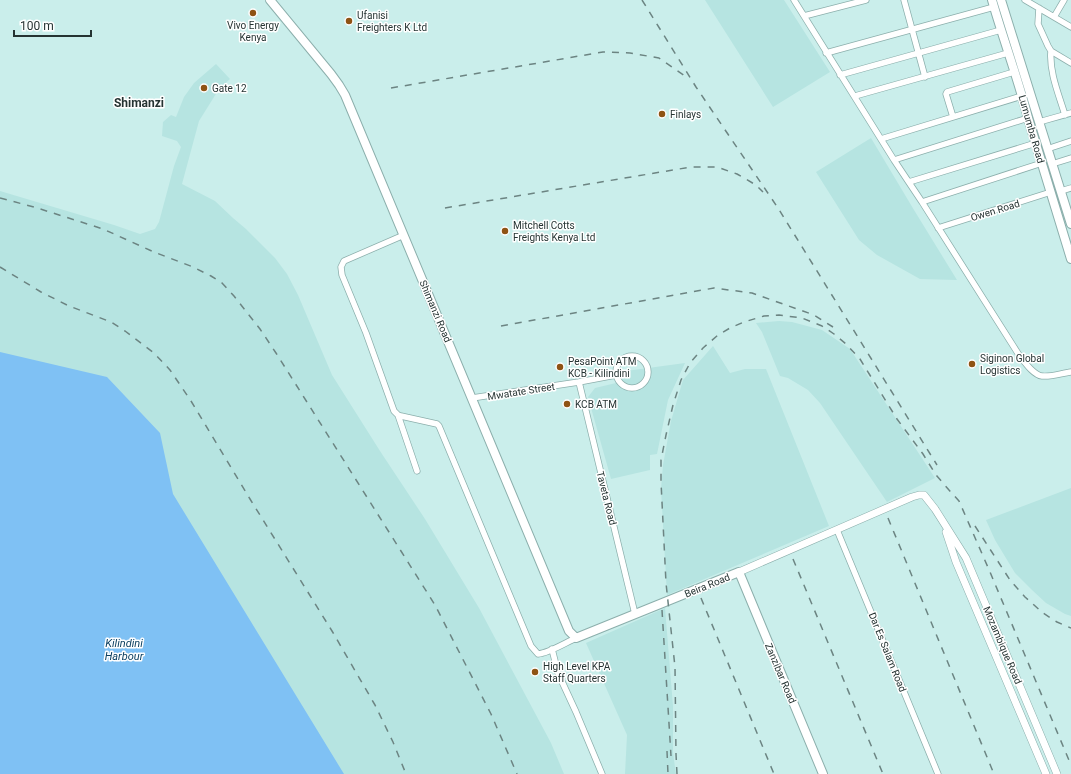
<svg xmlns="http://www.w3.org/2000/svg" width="1071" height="774" viewBox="0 0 1071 774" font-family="Roboto,sans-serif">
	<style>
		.built { fill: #b6e4e1 }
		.water { fill: #7fc1f4 }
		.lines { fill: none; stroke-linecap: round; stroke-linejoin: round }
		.minor-casing { stroke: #8cafac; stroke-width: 7 }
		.tertiary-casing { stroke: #8cafac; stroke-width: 8 }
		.secondary-casing { stroke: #8cafac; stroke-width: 10 }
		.minor { stroke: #fff; stroke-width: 5.5 }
		.tertiary { stroke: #fff; stroke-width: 7 }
		.secondary { stroke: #fff; stroke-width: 8 }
		.rail { stroke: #6c8482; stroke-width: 1.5; stroke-dasharray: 7 7; stroke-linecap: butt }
		.poi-dot { fill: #8f5314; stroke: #fff; stroke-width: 1.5 }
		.labels { text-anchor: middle; stroke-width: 3; stroke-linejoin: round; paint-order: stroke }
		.poi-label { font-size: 10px; fill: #253332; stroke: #fff; text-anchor: start }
		.street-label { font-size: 10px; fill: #253332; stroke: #fff }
		.water-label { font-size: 11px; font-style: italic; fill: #0c4061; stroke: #fff }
		.quarter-label { font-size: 12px; font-weight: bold; fill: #253332; stroke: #fff }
	</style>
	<rect width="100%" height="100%" fill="#caeeeb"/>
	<!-- built -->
	<path class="built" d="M705,0h79l46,72 -57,35z
		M216,64l14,15 -11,10 -20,32 -17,63 33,17 18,17 13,11 29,29 12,16 11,21 34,80 48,76 45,68 54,89 72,135 13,31h-224l-340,-418v-165l114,34 26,9 15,-5 4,-7 15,-56 7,-19 -4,-6 -15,-5 1,-14 8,-7 5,2 8,-20 10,-14z
		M871,138l43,72 43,70 -37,-1 -43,-24 -18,-15 -43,-68z
		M779,321l13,1 30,8 28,19 85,129 -48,24 -67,-99 -12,-13 -20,-12 -8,-2 -18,-44 -6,-9z
		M713,346l17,27 15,-4h21l63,157 -162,69 -6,-106 2,-24 8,-44 12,-41z
		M685,363l-17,37 -11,54 -7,1v15l-39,9 -23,-82 7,-9 21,-5 10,-12z
		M1071,488v128l-6,-2 -19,-11 -14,-13 -17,-17 -20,-33 -9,-20z
		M665,608l8,98v47l3,21h-51l2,-39 -41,-92z"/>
	<!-- water -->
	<path class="water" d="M0,352l107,25 53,56 13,61 171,280h-344z"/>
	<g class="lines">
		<defs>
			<path id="minor" d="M794,0l100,160 28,42 97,153c5,6 14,20 23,21 10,1 20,-3 29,-4
				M904,0l21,77
				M1025,0l46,27
				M1039,8l-1,16 10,22 3,5 20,12
				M804,16l62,-16
				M1054,17l10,-17
				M1051,51c-2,21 8,44 14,64
				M826,53l168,-46
				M840,75l161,-45
				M855,96l153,-43
				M953,117l-7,-23 1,-2 67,-20
				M1039,122l32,-9
				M881,139l141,-43
				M1047,149l24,-8
				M894,160l134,-42
				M1052,164l19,-6
				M909,182l127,-39
				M1061,191l10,-3
				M922,202l120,-39
				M938,228l113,-36
				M404,235l-60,26 -3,6 1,8 24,58 28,78 4,4 3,1 36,8 2,2 74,177 18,43 7,8c11,-1 27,-11 38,-16
				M616 372a16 16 0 1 1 32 0a16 16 0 1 1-32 0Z
				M579,382l56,232
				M472,398l107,-16 37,-7
				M398,415l19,56
				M837,530l101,244
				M552,649l6,24 18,39 26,62"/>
			<path id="tertiary" d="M946,532l10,30 90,212
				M739,572l173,-75 7,-2h5l11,14 31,49 91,216"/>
			<path id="secondary" d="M270,0l61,74 8,11 6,10 224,536 7,7 163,-66 84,202
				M992,0c11,39 26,78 36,118l43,141
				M1001,0l70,224"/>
		</defs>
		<!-- minor casing -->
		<use href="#minor" class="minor-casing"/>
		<!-- tertiary casing -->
		<use href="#tertiary" class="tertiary-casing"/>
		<!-- secondary casing -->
		<use href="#secondary" class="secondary-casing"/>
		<!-- minor -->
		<use href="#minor" class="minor"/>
		<!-- tertiary -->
		<use href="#tertiary" class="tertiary"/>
		<!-- secondary -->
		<use href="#secondary" class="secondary"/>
		<!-- rail -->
		<path class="rail" d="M642,0l54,87 82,121 159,257
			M391,88l212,-36 27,1 29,5 29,20
			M0,198l34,9 69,22 51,23 39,15 18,9 11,7 12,13 26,33 16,24 159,252 56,109 26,60
			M445,208l246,-41h26l20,7 19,11 7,7
			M0,267l41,25 28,14 42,16 14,9 29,22 16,17 21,31 59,98 82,132 43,74 18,37 13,32
			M501,326l213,-38 38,5 62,22 19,12
			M888,518l106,256
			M975,526l35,54 15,17 18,16 14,9 14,6
			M793,559l90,215
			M701,598l73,176
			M662,610l9,146
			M667,751l1,23
			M677,774l-1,-20 -1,-87 -9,-84 -5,-101v-22l5,-25 7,-30 8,-25 9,-17 13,-15 15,-13 12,-7 14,-6 20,-6 15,-1 23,3 20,8 12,8 12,10 14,15 37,60 26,35 13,21 13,15 10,11 31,71 81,193"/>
	</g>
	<!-- markers -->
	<g class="poi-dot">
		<circle cx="253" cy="13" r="4"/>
		<circle cx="349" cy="21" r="4"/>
		<circle cx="204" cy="88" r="4"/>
		<circle cx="662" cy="114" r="4"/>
		<circle cx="505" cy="231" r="4"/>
		<circle cx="972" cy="364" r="4"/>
		<circle cx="560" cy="367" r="4"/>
		<circle cx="567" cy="404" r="4"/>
		<circle cx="535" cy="672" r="4"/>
	</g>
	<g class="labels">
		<!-- poi labels -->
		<g class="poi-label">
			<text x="357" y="19">Ufanisi<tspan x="357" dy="12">Freighters K Ltd</tspan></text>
			<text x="253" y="29" text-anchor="middle">Vivo Energy<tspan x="253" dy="12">Kenya</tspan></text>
			<text x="212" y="92">Gate 12</text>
			<text x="670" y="118">Finlays</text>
			<text x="513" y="229">Mitchell Cotts<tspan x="513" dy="12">Freights Kenya Ltd</tspan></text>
			<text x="980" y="362">Siginon Global<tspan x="980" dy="12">Logistics</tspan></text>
			<text x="568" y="365">PesaPoint ATM<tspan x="568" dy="12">KCB - Kilindini</tspan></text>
			<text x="575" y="408">KCB ATM</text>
			<text x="543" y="670">High Level KPA<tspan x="543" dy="12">Staff Quarters</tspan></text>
		</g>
		<!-- street labels -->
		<g class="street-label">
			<text transform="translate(1032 129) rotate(74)" y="4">Lumumba Road</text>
			<text transform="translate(995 210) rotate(-17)" y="4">Owen Road</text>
			<text transform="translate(436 311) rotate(67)" y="4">Shimanzi Road</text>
			<text transform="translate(521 391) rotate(-9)" y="4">Mwatate Street</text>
			<text transform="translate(607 498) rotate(76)" y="4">Taveta Road</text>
			<text transform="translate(707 585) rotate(-22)" y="4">Beira Road</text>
			<text transform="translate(1003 645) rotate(67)" y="4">Mozambique Road</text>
			<text transform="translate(888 652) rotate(68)" y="4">Dar Es Salam Road</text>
			<text transform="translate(781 673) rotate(67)" y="4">Zanzibar Road</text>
		</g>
		<!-- water labels -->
		<g class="water-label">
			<text x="124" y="647">Kilindini<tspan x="124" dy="13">Harbour</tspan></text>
		</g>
		<!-- quarter labels -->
		<g class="quarter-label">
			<text x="139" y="107">Shimanzi</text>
		</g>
	</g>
	<!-- scale -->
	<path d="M14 30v6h77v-6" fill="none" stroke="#253332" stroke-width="2"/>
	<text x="20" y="30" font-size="12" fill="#253332" stroke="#ffffff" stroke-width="3" paint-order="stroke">100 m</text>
</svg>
